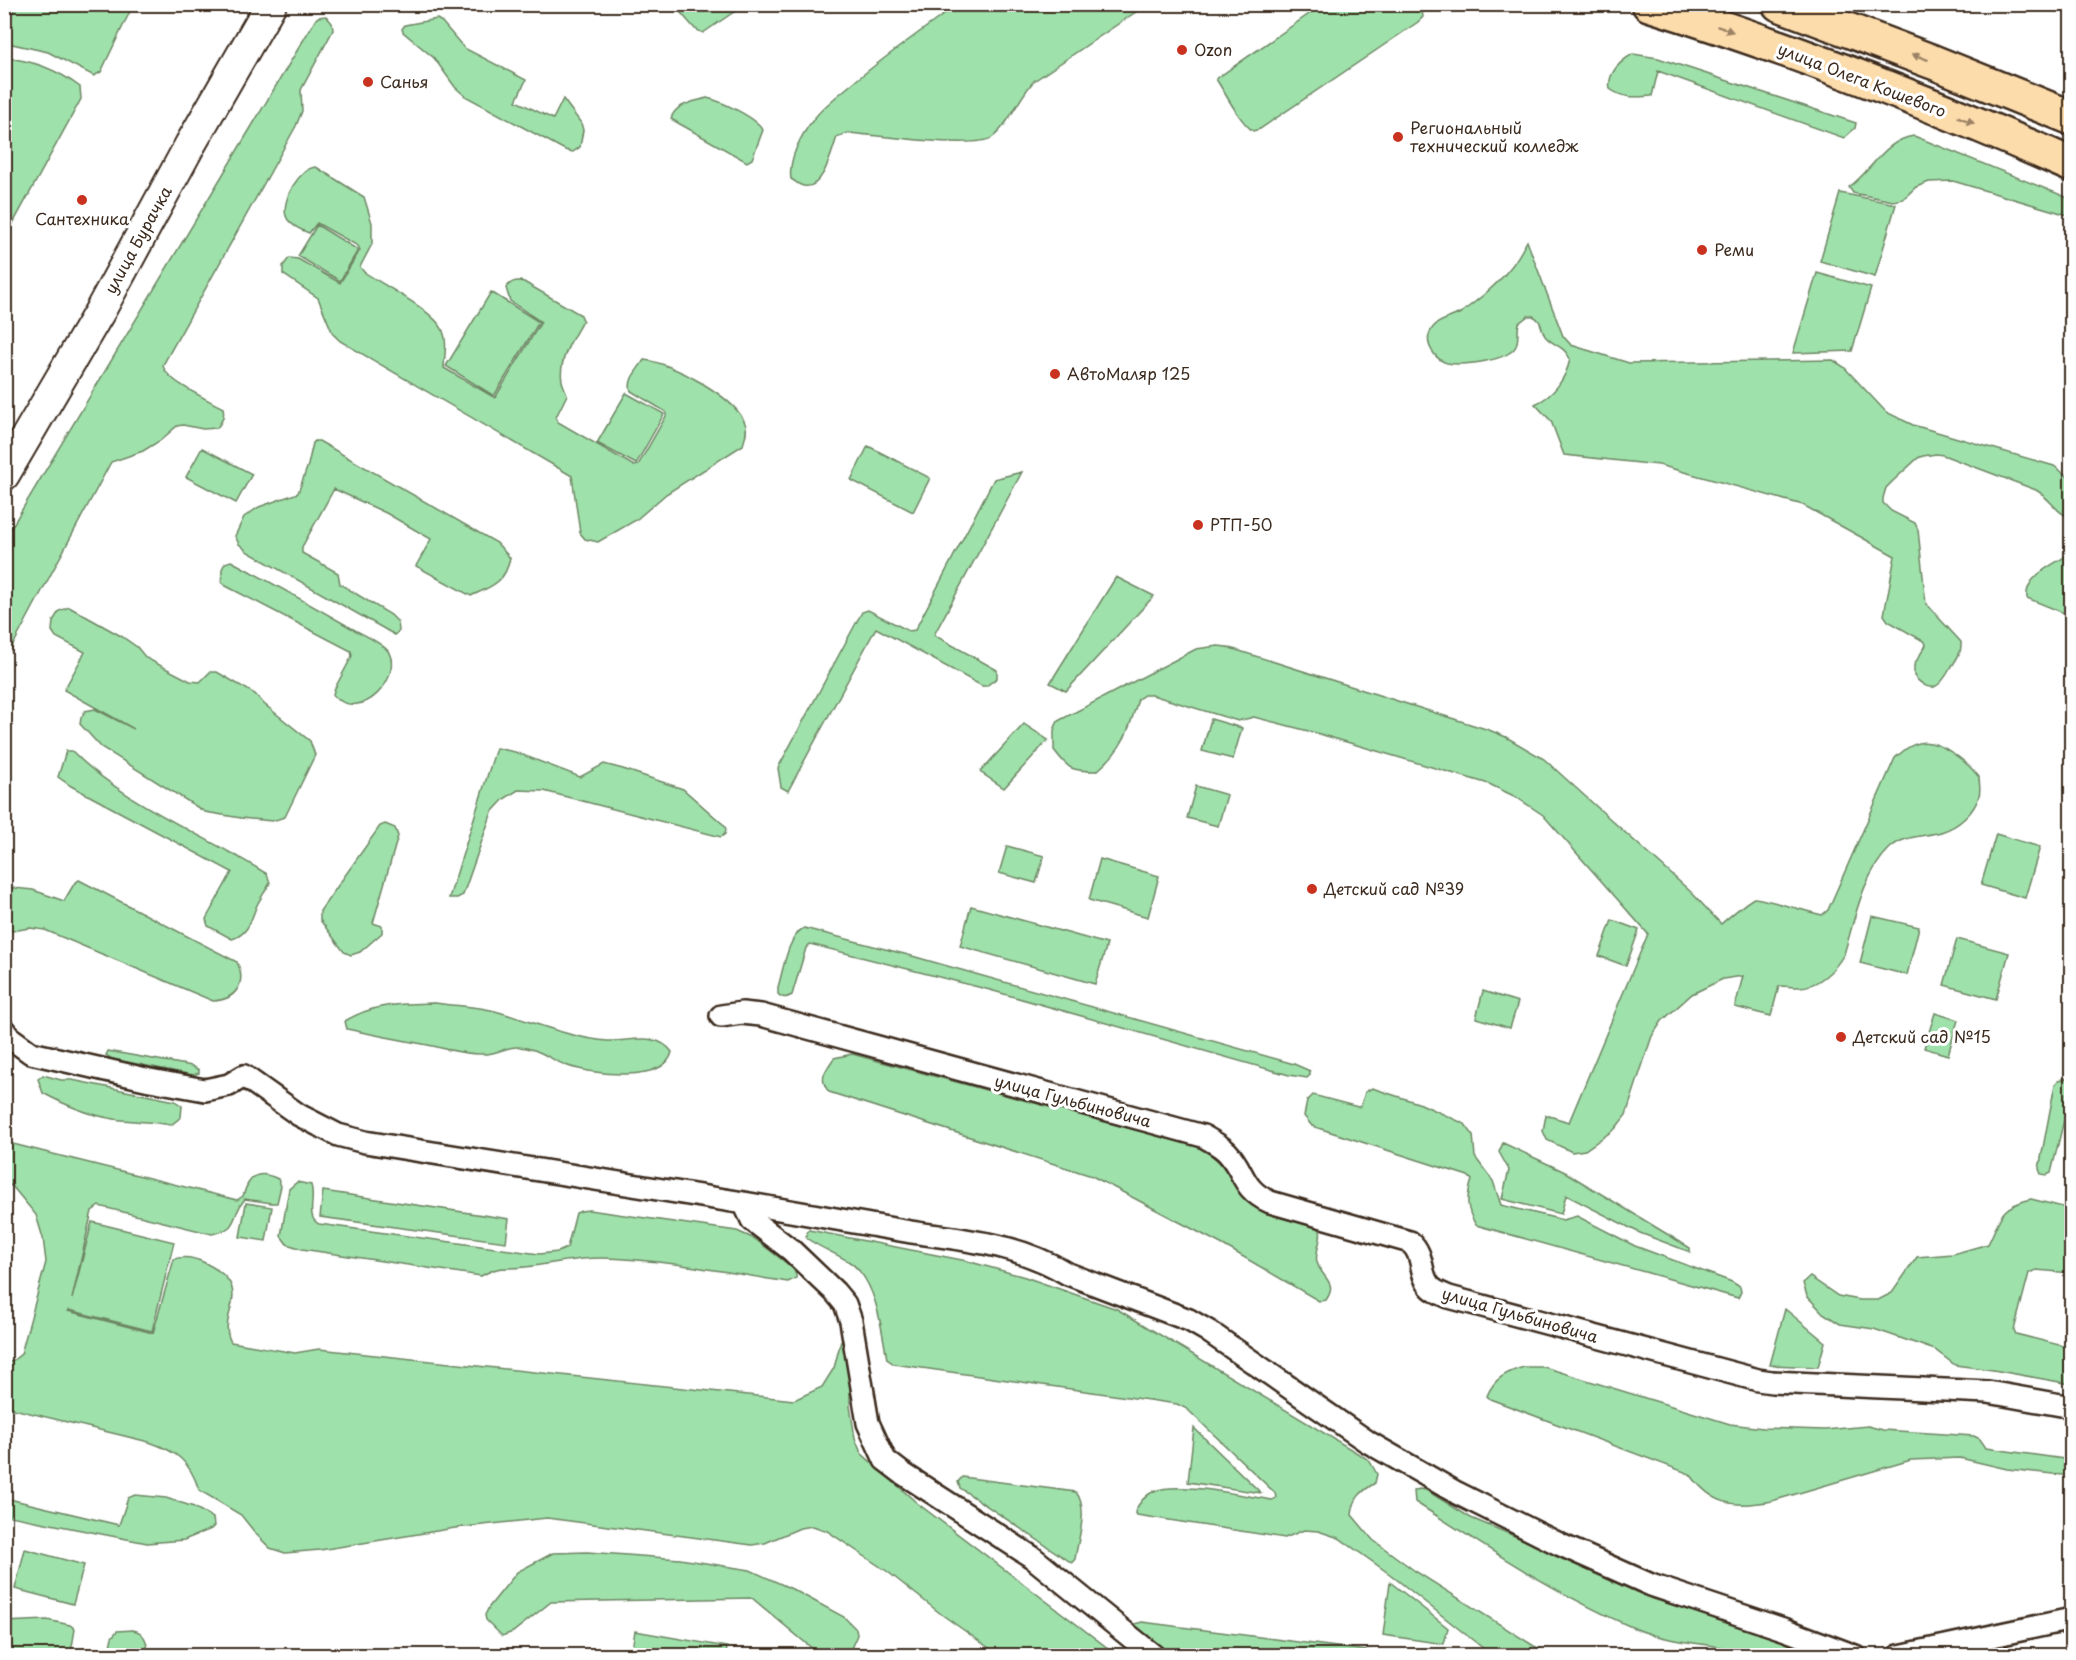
<svg xmlns="http://www.w3.org/2000/svg" width="2076" height="1660" viewBox="0 0 2076 1660" font-family="'Playpen Sans',sans-serif">
	<style>
		.green { fill: #9fe1ab; stroke: #6d8664; stroke-width: 1.5 }
		.lines { fill: none; stroke-linecap: round; stroke-linejoin: round }
		.minor-casing { stroke: #3b2a1e; stroke-width: 26 }
		.secondary-casing { stroke: #3b2a1e; stroke-width: 34 }
		.trunk-casing { stroke: #3b2a1e; stroke-width: 38 }
		.minor { stroke: #fff; stroke-width: 21 }
		.secondary { stroke: #fff; stroke-width: 30 }
		.trunk { stroke: #fddcac; stroke-width: 33 }
		.oneway { fill: #9c8365 }
		.poi-dot { fill: #c8321e; stroke: #fff; stroke-width: 2 }
		.labels { text-anchor: middle; stroke-width: 6; stroke-linejoin: round; paint-order: stroke }
		.poi-label { font-size: 16px; fill: #3b2a1e; stroke: #fff; text-anchor: start }
		.street-label { font-size: 16px; fill: #3b2a1e; stroke: #fff }
	</style>
	<rect width="100%" height="100%" fill="#fff"/>
	<filter id="ink" filterUnits="userSpaceOnUse"><feTurbulence type="fractalNoise" baseFrequency=".0167" numOctaves="2"/><feDisplacementMap in="SourceGraphic" scale="12" xChannelSelector="R" yChannelSelector="G"/><feConvolveMatrix kernelMatrix="1 2 1 2 8 2 1 2 1" color-interpolation-filters="sRGB"/></filter>
	<g filter="url(#ink)">
		<!-- green -->
		<path class="green" d="M15,5v-1l118,1 -32,67 -7,4 -46,-24 -40,-9 -3,-9z
			M674,5h70l-41,28 -8,-4z
			M957,5h189l-112,76c-14,15 -27,46 -41,56 -16,13 -119,-2 -145,-4l-11,4c-5,14 -14,53 -33,49 -4,0 -9,-5 -13,-7 -3,-19 10,-44 22,-59 11,-15 27,-26 41,-38 33,-27 68,-52 103,-77z
			M1322,5h82l18,5 1,7 -5,5 -158,107 -7,2c-14,-10 -27,-37 -37,-52z
			M326,16l6,7 1,7 -32,60 1,21 -6,15 -133,239c2,16 46,35 60,43 2,8 -1,13 -6,20l-14,1 -20,-4 -6,1 -16,14 -18,11 -32,11 -106,198v-122l311,-519 2,-2z
			M437,19l5,3 22,26 62,32 -10,21 37,18 10,-20 18,24 2,7 -3,17 -7,5 -8,-2 -100,-54 -10,-9 -21,-29 -31,-26 -1,-3 3,-4z
			M1633,54l25,4 198,65 -1,5 -11,10 -186,-67 -6,25c-15,1 -29,3 -42,-7 -3,-15 10,-28 23,-35z
			M4,58c28,2 54,12 76,29l1,12 -76,139z
			M707,98c14,3 50,20 56,32l-11,29 -5,3 -76,-43c3,-15 23,-17 36,-21z
			M1914,136l157,63v17l-118,-35 -24,1 -13,5 -13,12 -10,2 -40,-8 -4,-6c23,-16 35,-47 65,-51z
			M316,167l48,30 8,26v21l-12,23 4,5c19,13 71,39 79,59 5,12 1,25 1,37l51,30 46,-76 -31,-21 -4,-13c5,-7 10,-8 18,-6l57,33 2,5c-10,17 -25,40 -21,61 1,5 4,9 5,14l-11,22 2,5 76,44 4,-1 28,-49v-4l-35,-21c-4,-12 7,-21 13,-31 27,2 91,37 101,63 3,7 0,15 -2,22l-77,49 -30,26 -38,22 -13,-3 -5,-6 -8,-57 -232,-135 -7,-7 -15,-36 -35,-24v-8l6,-8 9,1 42,24 20,-33 -2,-4 -41,-23 -8,10c-8,-3 -20,-8 -23,-17 -5,-15 13,-48 30,-49z
			M1840,193l56,11 -21,73 -55,-16z
			M317,225l41,25 -18,31 -42,-25z
			M1527,241l36,95 8,9 58,18 204,-3 11,7 42,45 27,13 141,41 17,13v39c-15,-5 -21,-20 -35,-28l-93,-35 -7,-1 -13,2 -5,2 -24,22 -8,8 -3,10v5l8,8 24,12 3,7 8,74 35,38c1,11 -5,18 -11,27 -10,18 -19,27 -36,7v-11l12,-20 -1,-3 -37,-21 -4,-6 11,-59 -92,-51 -144,-40 -95,-10 -13,-34 -16,-17c19,-8 31,-26 35,-45 -6,-14 -17,-13 -25,-23 -5,-8 -2,-15 -12,-20h-5l-9,7c-2,7 0,16 -3,23 -7,15 -53,20 -69,17 -11,-3 -21,-17 -18,-28 5,-16 22,-16 33,-23 17,-13 35,-27 48,-44 7,-8 12,-18 17,-27z
			M1817,273l54,15 -19,63 -59,2z
			M491,292l48,30 -45,74 -48,-30z
			M626,393l38,21 -28,50 -39,-21z
			M315,441h4l178,102 13,15c-5,25 -18,28 -39,38l-55,-30 15,-27 -45,-26 -52,-24 -32,58v6l36,20 2,11 51,31 7,7 1,9 -4,4 -147,-83 -9,-8 -4,-8 9,-19 15,-10 39,-14 10,-28 5,-22z
			M868,446l62,32 -17,34 -62,-32z
			M202,448l50,26 -16,29 -50,-26z
			M1022,472l-88,163 63,35v8l-11,8h-4l-106,-58 -88,163 -7,-4 -3,-19 84,-156 6,-2 41,21 6,-1 79,-151z
			M2071,553v63l-44,-18c-3,-22 29,-35 44,-45z
			M231,561c41,22 82,45 122,68 9,5 29,14 35,22 16,25 -26,74 -55,44l1,-5 18,-34 -1,-5 -125,-65 -4,-3v-14l3,-6z
			M1116,577l38,19 -88,95 -16,-8z
			M69,607l52,29 16,11 9,11 44,23 10,1 10,-10h7l38,22 9,10 46,37 5,14 -30,62 -13,4 -31,-3 -36,-6 -104,-65 -21,-23 1,-6 4,-7 10,-2 39,20 -70,-39 21,-38 -29,-15 -4,-6 1,-10 6,-10z
			M1218,646l9,1 262,83 17,7 38,22 148,134 29,31c7,-6 26,-23 33,-26 5,-1 58,15 68,17l6,-5 67,-152c7,-6 14,-13 24,-15 20,-5 49,20 60,34 0,6 2,13 0,19 -5,17 -21,31 -38,36 -18,5 -38,3 -52,17 -27,27 -34,70 -45,105 -9,16 -26,33 -45,33 -7,0 -13,-1 -20,-1l-8,30 -36,-9 8,-31 -20,3 -31,15 -30,27 -10,15 -26,79 -11,14 -30,21 -13,2 -25,-12 -4,-9 3,-16 23,7 79,-188 -105,-119 -27,-18 -27,-13 -173,-51 -62,-16 -16,4 -86,-26h-8l-6,4c-9,32 -15,50 -41,72 -26,0 -28,-1 -43,-21v-20l4,-9 138,-72z
			M1211,719l31,9 -9,31 -31,-8z
			M1024,724l24,16 -44,48 -24,-16z
			M496,748l19,4 65,25 24,-13 19,5 60,20 41,36 2,4 -1,5 -4,3 -177,-46 -26,-1 -14,9 -12,13 -29,83 -6,3h-8z
			M66,751h6c51,52 133,84 195,123l3,9c-4,7 -9,14 -13,22 -6,14 -8,29 -25,34l-24,-13 -2,-7 26,-47 -161,-86 -13,-9z
			M1196,786l31,9 -9,31 -31,-8z
			M385,824l10,4 3,8 -25,87 9,3v7l-22,19 -9,3 -7,-3 -24,-32v-9l60,-85z
			M1996,834l44,13 -15,51 -44,-13z
			M1007,846l37,10 -8,27 -37,-10z
			M1100,859l59,17 -11,41 -59,-17z
			M79,880l158,82c10,21 -1,38 -24,39l-168,-71 -15,-2 -18,3 -7,-1v-43l28,3 31,11 10,-17z
			M971,906l136,38 -12,40 -135,-38z
			M1872,916l47,11 -12,48 -47,-12z
			M1612,920l27,10 -13,36 -27,-10z
			M804,928l108,28 382,108 16,7v4l-3,3 -18,-3 -299,-85 -180,-46 -4,4 -14,47c-6,3 -9,4 -14,-1v-7c5,-16 10,-52 26,-59z
			M1957,939l52,14 -13,46 -52,-14z
			M1483,991l35,11 -8,26 -34,-10z
			M435,1003c19,3 41,3 60,8 36,10 75,27 112,30 23,1 50,-10 65,11 -7,32 -81,22 -104,14 -18,-6 -30,-19 -51,-19 -10,0 -20,6 -31,7 -19,1 -39,-5 -58,-9 -27,-5 -54,-10 -81,-16l-2,-8c30,-18 56,-17 90,-18z
			M1935,1013l23,7 -10,35 -24,-7z
			M108,1051l84,15 7,4v3l-6,2 -81,-16 -6,-4z
			M852,1054l343,92 13,6 12,11 23,30 66,28c4,2 10,5 11,9 3,10 -6,21 -3,32 4,16 22,20 9,38l-7,1 -96,-56 -131,-69 -263,-84c-11,-13 -4,-21 5,-34z
			M43,1075l18,5h11l103,21 7,5 -1,11 -10,8c-19,-4 -38,-3 -57,-6 -25,-4 -49,-14 -71,-26l-5,-14z
			M2067,1078l4,3v40l-7,-1 -13,53 -4,2 -6,-1 -2,-5 16,-85 4,-4z
			M1372,1088l49,16 44,20 8,11 2,22 18,24 8,24 62,15 14,-4 58,30 97,36 8,5 1,5 -3,6 -262,-73c-10,-16 -10,-27 -4,-45l-4,-4 -156,-50 -8,-10 3,-15 6,-6 45,12 3,-1 4,-14z
			M5,1142l232,58 6,-4c6,-20 14,-27 35,-17l3,7 -4,17h-5l-27,-4c-15,18 -5,30 -33,35l-113,-28 -7,5 -20,88 20,-77 82,20 -22,89 -83,-21 -1,1 85,22 21,-74c10,-3 21,-1 31,4 54,26 10,51 26,79l64,11 24,-4 475,51 28,-13 12,-19 7,-27 3,-3 6,2v66l5,32 6,15 56,50 200,152h-118l-58,-41 -53,-42 -61,-41 -14,-5 -13,2 -35,15 -13,2 -205,-27 -92,10 -135,22 -35,3 -15,-5 -14,-14 -15,-19 -42,-25c-9,-29 -23,-39 -50,-48l-144,-35 -1,-47 7,2 10,-8 25,-92 -3,-24 -7,-23 -24,-29 -7,-2z
			M1503,1143l62,29 125,76v4l-50,-19 -74,-38 -5,19 -59,-15 7,-29 -10,-18z
			M297,1182l14,3c5,13 -6,32 8,39l220,30 19,-2 9,-4 9,-35 5,-2 8,-1 148,21 18,8 38,29 3,7v3l-8,4c-59,-9 -127,-23 -186,-24 -27,0 -52,6 -77,9 -23,3 -22,-3 -44,9l-179,-27 -15,-5 -6,-8 8,-47z
			M323,1191l186,28 -3,23 -186,-25z
			M2031,1199l40,10v64l-35,-3 -7,3 -15,57 2,4 55,14v36l-78,-14 -38,-5 -20,-15 -61,-21 -34,-5 -17,-11 -16,-17 -4,-13 7,-6 28,19 22,4h18l14,-7 25,-36 36,-3 35,-10c14,-27 9,-36 43,-45z
			M246,1203l26,4 -6,34 -26,-4z
			M809,1230l158,31 58,16 92,32 252,151 8,14 -2,9c-13,8 -22,15 -23,32l21,25 42,31 119,75 19,9h-69v-6l-93,-74 -52,-37 -21,-7 -14,-1 -19,8 -148,-23 -2,-3c3,-9 11,-17 19,-21 26,-10 89,5 118,9l4,-2 -1,-5 -88,-84 -10,-5 -283,-40 -7,-5c-6,-31 -10,-80 -39,-98 -14,-8 -29,-14 -42,-23l1,-6z
			M1785,1309l40,33 -7,25 -48,-2z
			M1524,1367h20l186,57 33,4 62,2 43,-4 15,4 91,6 6,3 6,9 85,12v16l-64,-7 -47,-11 -49,2 -139,41c-37,7 -59,5 -82,-27l-200,-75 -3,-3c7,-18 20,-24 37,-29z
			M1194,1428l67,65 -73,-11z
			M962,1477l114,15c13,17 2,47 -1,67l-3,4 -112,-75 -2,-6z
			M1419,1489l7,1 45,28 77,32 105,49 137,42 8,4 -2,4c-25,7 -56,2 -82,-3 -26,-4 -55,-7 -80,-18 -77,-33 -148,-81 -219,-126l-1,-11z
			M135,1495l31,3 28,9 19,11 1,8 -3,3 -27,11 -37,3 -142,-28v-17l114,27 9,-27z
			M25,1549l59,16 -11,39 -58,-15z
			M587,1552l93,7 70,11 42,19 52,28 12,12 1,6 -9,20h-28l-68,-57 -201,4 -38,30 -11,4 -16,-16 -1,-5 4,-8 28,-35 36,-19z
			M1390,1582l58,46 -4,16 -61,-9z
			M47,1620l23,5 5,4 -4,24 2,2h-68v-33z
			M1142,1622l257,33h-236l-31,-26 3,-5z
			M133,1630c13,2 14,14 16,25h-41l4,-18 5,-6z
			M635,1631l92,16 -1,8h-95z"/>
		<g class="lines">
			<defs>
				<path id="minor" d="M721,1016l21,-3 19,2 442,121c8,5 17,9 24,16 18,19 14,37 43,50l140,40c15,13 9,31 19,43 4,6 13,9 20,12l309,83 14,2 216,10 84,15
					M4,1030l5,7 22,16 119,27 55,10 24,-5 15,-9 55,39 39,20 27,7 379,61 8,17 39,30 44,42 10,12 6,17 17,102 17,37 17,13 130,84 122,99
					M744,1203c56,10 111,19 167,29 58,9 105,11 157,42l121,46 19,11 160,111 89,51 104,52 90,40 135,45 69,26
					M1899,1656l173,-37"/>
				<path id="secondary" d="M4,475l96,-164 90,-166 81,-141"/>
				<path id="trunk" d="M1649,4c144,45 285,100 423,161
					M1779,4l154,58 139,56"/>
			</defs>
			<!-- minor casing -->
			<use href="#minor" class="minor-casing"/>
			<!-- secondary casing -->
			<use href="#secondary" class="secondary-casing"/>
			<!-- trunk casing -->
			<use href="#trunk" class="trunk-casing"/>
			<!-- minor -->
			<use href="#minor" class="minor"/>
			<!-- secondary -->
			<use href="#secondary" class="secondary"/>
			<!-- trunk -->
			<use href="#trunk" class="trunk"/>
		</g>
		<!-- one-way arrows -->
		<defs><path id="oneway-solid" d="M-6-.8H1V-3.2L6.5 0L1 3.2V.8H-6Z" transform="scale(1.5)"/></defs>
		<g class="oneway">
			<use href="#oneway-solid" transform="translate(1725 29) rotate(19)"/>
			<use href="#oneway-solid" transform="translate(1920 57) rotate(-160)"/>
			<use href="#oneway-solid" transform="translate(1966 120) rotate(22)"/>
		</g>
	</g>
	<!-- markers -->
	<g class="poi-dot">
		<circle cx="1182" cy="50" r="6"/>
		<circle cx="368" cy="82" r="6"/>
		<circle cx="1398" cy="137" r="6"/>
		<circle cx="82" cy="200" r="6"/>
		<circle cx="1702" cy="250" r="6"/>
		<circle cx="1055" cy="374" r="6"/>
		<circle cx="1198" cy="525" r="6"/>
		<circle cx="1312" cy="889" r="6"/>
		<circle cx="1841" cy="1037" r="6"/>
	</g>
	<g class="labels">
		<!-- poi labels -->
		<g class="poi-label">
			<text x="1194" y="56">Ozon</text>
			<text x="380" y="88">Санья</text>
			<text x="1410" y="134">Региональный<tspan x="1410" dy="18">технический колледж</tspan></text>
			<text x="82" y="225" text-anchor="middle">Сантехника</text>
			<text x="1714" y="256">Реми</text>
			<text x="1067" y="380">АвтоМаляр 125</text>
			<text x="1210" y="531">РТП-50</text>
			<text x="1324" y="895">Детский сад №39</text>
			<text x="1853" y="1043">Детский сад №15</text>
		</g>
		<!-- street labels -->
		<g class="street-label">
			<text transform="translate(1862 80) rotate(21)" y="6">улица Олега Кошевого</text>
			<text transform="translate(138 240) rotate(-61)" y="6">улица Бурачка</text>
			<text transform="translate(1073 1101) rotate(15)" y="6">улица Гульбиновича</text>
			<text transform="translate(1520 1315) rotate(16)" y="6">улица Гульбиновича</text>
		</g>
	</g>
	<!-- margin -->
	<rect width="2076" height="1660" fill="none" stroke="#fff" stroke-width="24"/>
	<rect x="12" y="12" width="2052" height="1636" fill="none" stroke="#3b2a1e" stroke-width="2" filter="url(#ink)"/>
</svg>
